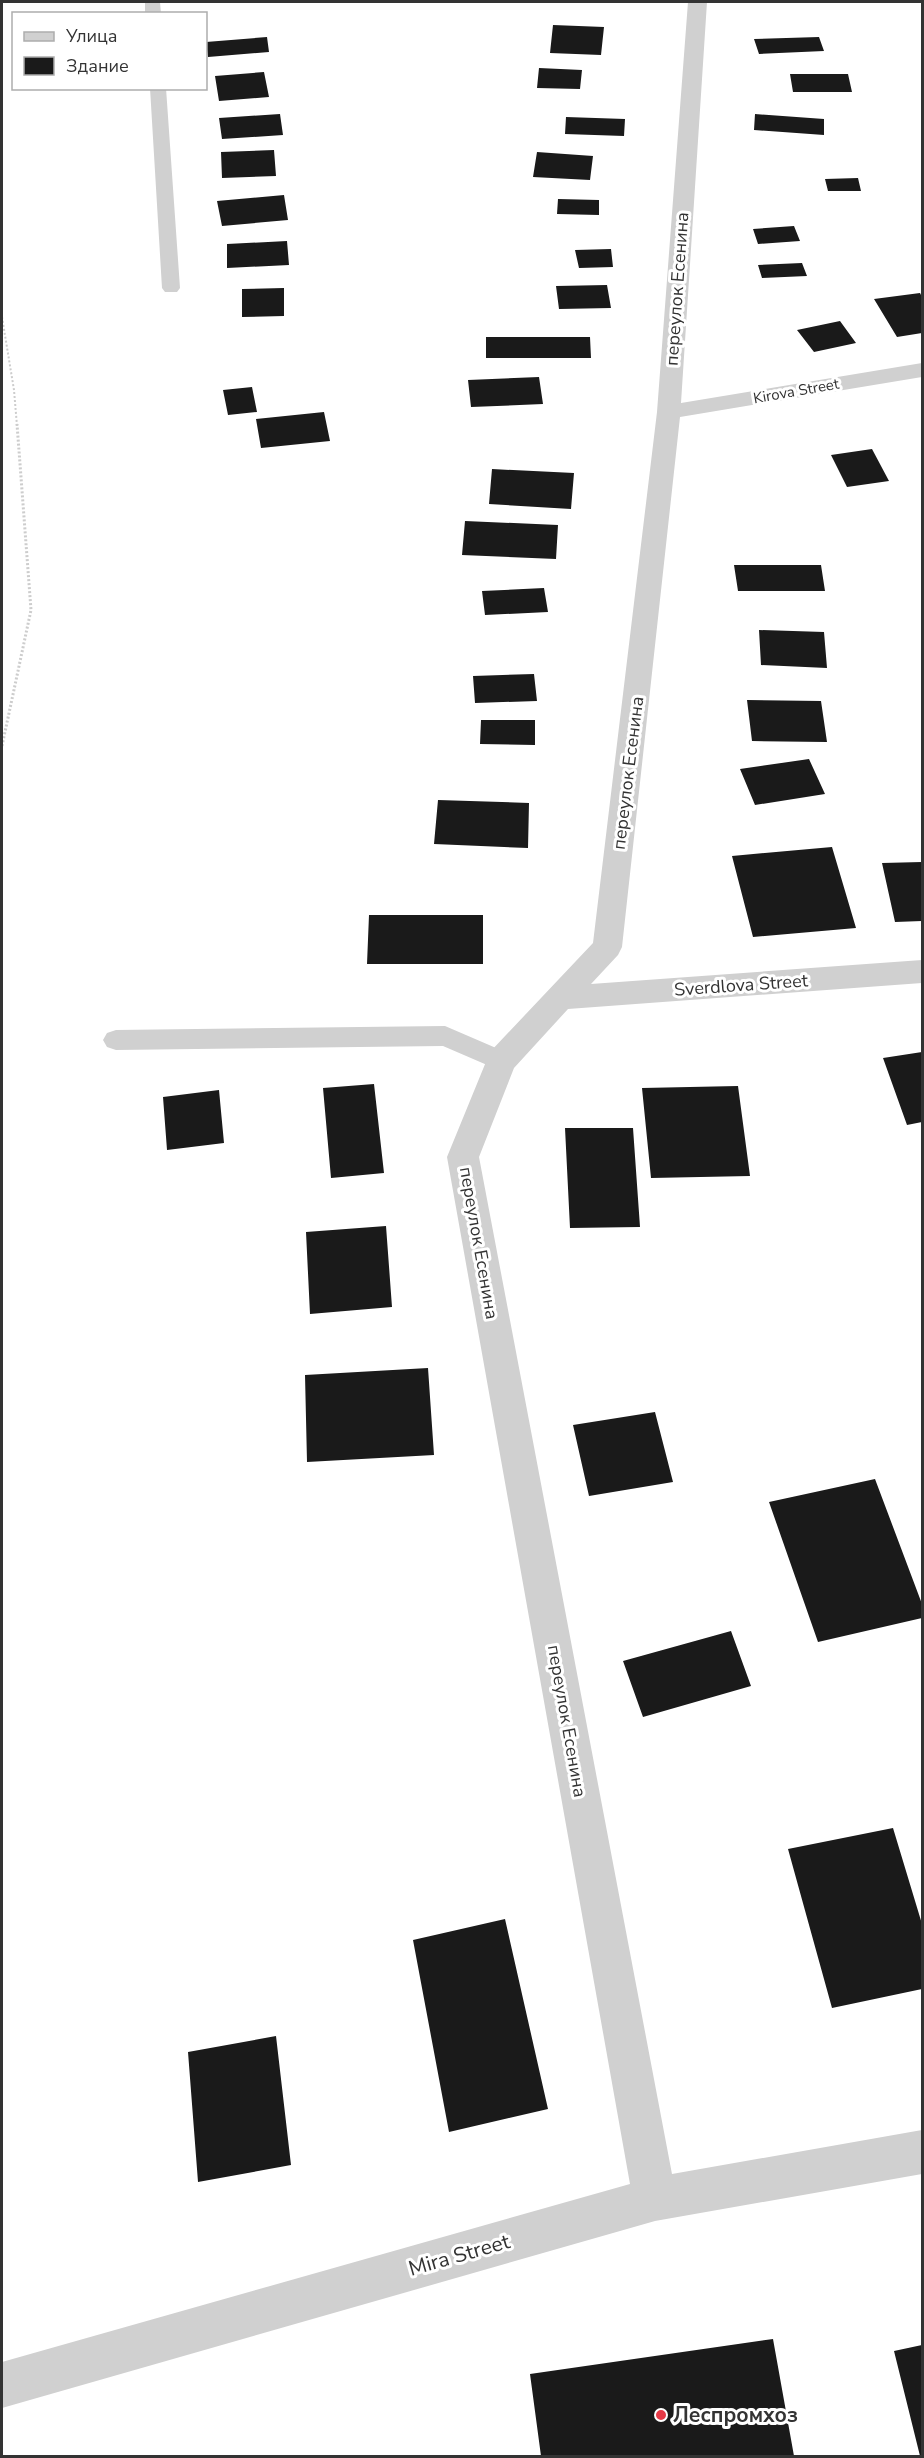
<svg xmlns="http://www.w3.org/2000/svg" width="924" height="2458" viewBox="0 0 924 2458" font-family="'Nunito Sans',sans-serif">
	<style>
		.building { fill: #1a1a1a }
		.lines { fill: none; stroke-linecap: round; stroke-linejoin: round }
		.path-far1 { stroke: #cdcdcd; stroke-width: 2; stroke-dasharray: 2 2; stroke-linecap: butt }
		.path { stroke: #cdcdcd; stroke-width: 3; stroke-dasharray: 2 2; stroke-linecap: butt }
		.service { fill: #d0d0d0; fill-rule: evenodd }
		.minor { fill: #d0d0d0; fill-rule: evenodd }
		.poi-dot { fill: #e63946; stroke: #fff; stroke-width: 2 }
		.labels { text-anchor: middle; stroke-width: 6; stroke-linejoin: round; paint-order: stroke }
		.far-street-label { font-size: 15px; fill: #333; stroke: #fff }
		.street-label { font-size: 18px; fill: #333; stroke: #fff }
		.near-street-label { font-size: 21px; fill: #333; stroke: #fff }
		.near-poi-label { font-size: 21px; font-weight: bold; fill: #333; stroke: #fff; text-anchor: start }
	</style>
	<rect width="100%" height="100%" fill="#fff"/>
	<!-- building -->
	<path class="building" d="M553,25l51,2 -3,28 -51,-2z
		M267,37l2,15 -61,5 -2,-15z
		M819,37l5,14 -65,3 -5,-15z
		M539,68l43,2 -2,19 -43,-1z
		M264,72l5,25 -50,4 -4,-25z
		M790,74h58l4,18h-59z
		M280,114l3,21 -61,4 -3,-21z
		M755,114l69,5v16l-70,-5z
		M566,117l59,2 -1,17 -59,-2z
		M274,150l2,26 -54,2 -1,-26z
		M537,152l56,4 -3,24 -57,-3z
		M858,178l3,13h-33l-3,-12z
		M284,195l4,25 -66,6 -5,-25z
		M558,199l41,1v15l-42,-1z
		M794,226l6,15 -42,3 -5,-15z
		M287,241l2,24 -62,3v-24z
		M611,249l2,18 -34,1 -4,-18z
		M802,263l5,13 -45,2 -4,-13z
		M607,285l4,23 -52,1 -3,-23z
		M284,288v28l-42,1v-28z
		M920,293l2,4v36l-25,4 -23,-38z
		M840,321l16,22 -42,9 -17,-22z
		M486,337h104l1,21h-105z
		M539,377l4,27 -72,3 -3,-27z
		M252,387l5,25 -29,3 -5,-25z
		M324,412l6,29 -69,7 -5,-29z
		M872,449l17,32 -42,6 -16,-32z
		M492,469l82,4 -3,36 -82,-5z
		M465,521l93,4 -2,34 -94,-4z
		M734,565h87l4,26h-87z
		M544,588l4,24 -63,3 -3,-24z
		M759,630l65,2 3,36 -66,-3z
		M534,674l3,27 -62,2 -2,-27z
		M747,700l74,1 6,41 -75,-1z
		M481,720h54v25l-55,-1z
		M809,759l16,35 -70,11 -15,-36z
		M438,800l91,3 -1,45 -94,-4z
		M832,847l24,81 -103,9 -21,-81z
		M922,862v59l-27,1 -13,-59z
		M369,915h114v49h-116z
		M922,1052v70l-15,3 -24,-67z
		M374,1084l10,89 -53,5 -8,-90z
		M738,1086l12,90 -99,2 -9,-90z
		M219,1090l5,53 -57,7 -4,-53z
		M565,1128h68l7,99 -70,1z
		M386,1226l6,81 -82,7 -4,-82z
		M428,1368l6,87 -127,7 -2,-87z
		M655,1412l18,70 -84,14 -16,-71z
		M875,1479l47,125v14l-104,24 -49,-140z
		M731,1631l20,55 -108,31 -20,-56z
		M893,1828l29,96v65l-90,19 -44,-159z
		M505,1919l43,190 -99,23 -36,-192z
		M276,2036l15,129 -93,17 -10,-130z
		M773,2339l21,117h-253l-11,-82z
		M922,2345v111h-2l-26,-105z"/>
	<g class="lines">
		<!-- path-far1 -->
		<path class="path-far1" d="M2,317l12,73 3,36"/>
		<!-- path -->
		<path class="path" d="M2,746l29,-136 -14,-186"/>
		<!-- service -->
		<path class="service" d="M145,2h15l1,12h-16z
			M150,88h16l14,200 -3,4h-12l-3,-4z
			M445,1026l65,28 4,7 -4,7 -9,3 -58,-25 -327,4 -9,-3 -4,-7 4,-7 9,-3z"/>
		<!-- minor -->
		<path class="minor" d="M688,2h19l-26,401 241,-40v14l-242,40 -58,530 -4,8 -27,29 331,-24v23l-354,26 -54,59 -35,89 193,1017 250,-44v44l-267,47 -653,187v-46l628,-178 -183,-1027 43,-105 103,-109 64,-531z"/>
	</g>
	<!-- markers -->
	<circle class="poi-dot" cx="661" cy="2415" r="6"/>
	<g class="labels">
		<!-- far-street labels -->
		<g class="far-street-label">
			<text transform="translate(796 391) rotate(-10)" y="5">Kirova Street</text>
		</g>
		<!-- street labels -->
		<g class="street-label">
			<text transform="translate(677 289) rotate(-86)" y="6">переулок Есенина</text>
			<text transform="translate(628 773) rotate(-83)" y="6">переулок Есенина</text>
			<text transform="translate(741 985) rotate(-4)" y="6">Sverdlova Street</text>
			<text transform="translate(479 1243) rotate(80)" y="6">переулок Есенина</text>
			<text transform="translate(567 1721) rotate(80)" y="6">переулок Есенина</text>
		</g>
		<!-- near-street labels -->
		<g class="near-street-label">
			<text transform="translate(459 2255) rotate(-16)" y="7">Mira Street</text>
		</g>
		<!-- near-poi labels -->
		<g class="near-poi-label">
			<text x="673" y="2422">Леспромхоз</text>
		</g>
	</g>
	<!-- border -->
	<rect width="924" height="2458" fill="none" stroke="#333333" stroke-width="6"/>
	<!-- legend -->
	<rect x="12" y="12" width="195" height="78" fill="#ffffff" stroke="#adadad" stroke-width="1.5"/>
	<rect x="24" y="32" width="30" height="9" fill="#d0d0d0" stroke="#adadad" stroke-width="1.5"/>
	<text x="66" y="42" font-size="18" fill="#333333">Улица</text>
	<rect x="24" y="57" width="30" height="18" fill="#1a1a1a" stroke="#adadad" stroke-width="1.5"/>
	<text x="66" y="72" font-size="18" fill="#333333">Здание</text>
</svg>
